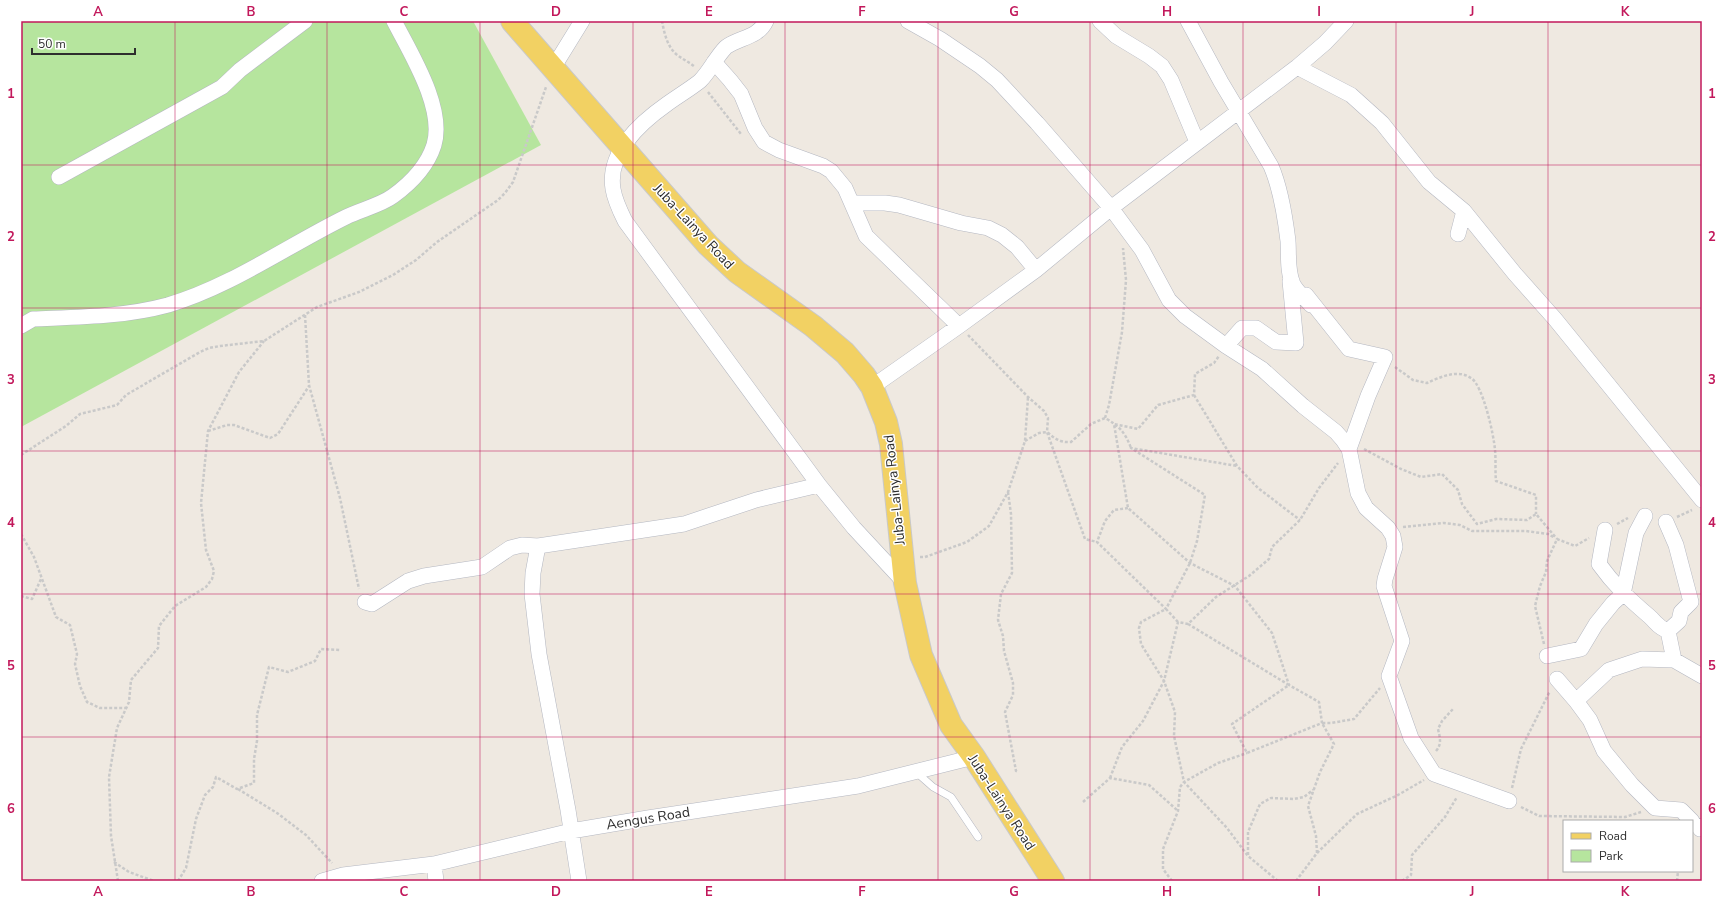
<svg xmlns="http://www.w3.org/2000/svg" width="1723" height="902" viewBox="0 0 1723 902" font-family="'Nunito Sans',sans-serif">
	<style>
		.green { fill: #b6e59e }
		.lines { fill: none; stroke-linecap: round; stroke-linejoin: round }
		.service-casing { stroke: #b4b7c1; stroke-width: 8 }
		.minor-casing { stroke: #b4b7c1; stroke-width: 16 }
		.primary-casing { stroke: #c9c9c9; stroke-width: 24 }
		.path { stroke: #c9c9c9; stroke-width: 2.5; stroke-dasharray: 3 2; stroke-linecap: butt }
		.service { stroke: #fff; stroke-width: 7 }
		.minor { stroke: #fff; stroke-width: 15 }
		.primary { stroke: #f2d163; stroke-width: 22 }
		.grid { fill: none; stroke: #c2185b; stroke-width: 1; stroke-opacity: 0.55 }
		.labels { text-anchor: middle; stroke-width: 3; stroke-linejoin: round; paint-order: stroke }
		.street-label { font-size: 14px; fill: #2e2e2e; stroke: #fff }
		.neatline { fill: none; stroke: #c2185b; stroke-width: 1.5 }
		.grid-label { font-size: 13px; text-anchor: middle; font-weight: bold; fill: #c2185b }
	</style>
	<rect width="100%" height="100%" fill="#efe9e1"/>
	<!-- green -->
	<path class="green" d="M21,21h452l68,124 -520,282z"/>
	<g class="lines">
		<defs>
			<path id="service" d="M916,772l17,15 18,10 27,40"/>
			<path id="minor" d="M766,21c-8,17 -26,16 -40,26 -10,10 -16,24 -26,34 -10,8 -22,15 -33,23 -27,19 -60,48 -54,85 2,12 7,22 12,32l194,264 35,43 51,55
				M908,21l32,18 40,27 17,14 40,43 74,85 31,42 27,50 16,16 41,30 36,23 41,37 33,26 7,8 6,9 9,44 8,15 22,20 5,8 2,11 -10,32 -1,7 18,55 -13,35 22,62 23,36 75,27
				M1100,21l16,15 33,20 13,10 9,14 26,62
				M1188,21l33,61 50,84c10,23 14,50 17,75 1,14 -1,30 5,43 4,8 12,14 18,21
				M714,62l16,18 11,14 14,34 9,14 15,8 44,16 8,5 14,17 21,48 93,90
				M1297,67l54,28 31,28 47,59 35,29 51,63 40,45 147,181
				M553,68l29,-47
				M59,177l163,-90 18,-17 65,-49
				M852,203h33l14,2 62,18 27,5 14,7 15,12 19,23
				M1458,234l6,-23
				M1306,295l43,54 36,8 -17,39 -19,53
				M21,326l12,-7c45,-2 91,-2 135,-14 64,-19 119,-59 178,-88 14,-7 35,-12 47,-21 18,-13 34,-29 41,-51 11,-37 -23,-91 -40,-124
				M1226,346l16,-18h14l20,14 20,1 -6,-62
				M872,387l87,-61 77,-56 75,-62 186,-141 28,-24 21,-22
				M1666,522l10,23 15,57 -10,10 -2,9 -11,10
				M1605,530l-6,34c15,21 30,35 50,52 8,7 8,11 19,15l6,29
				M538,546l-5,27 -1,21 7,60 29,156 11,71
				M365,602l7,2 36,-23 16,-5 58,-9 28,-19 12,-3 16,1 146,-22 72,-24 63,-15
				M1547,656l34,-7 15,-25 17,-21 10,-9 13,-61 9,-17
				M1557,679l19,22 14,19 14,31 28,34 23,23 26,2 11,11
				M1576,701l33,-31 33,-11 32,1 28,16
				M1700,829l2,-3
				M434,864l2,17
				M322,881l21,-6 91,-11 137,-33 77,-13 210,-32 116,-29"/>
			<path id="primary" d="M512,21l196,224 29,27 76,54 32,27 19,22 8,12 14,35 5,22 14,139 16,72 30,70 23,32 79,124"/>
		</defs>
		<!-- service casing -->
		<use href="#service" class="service-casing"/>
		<!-- minor casing -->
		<use href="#minor" class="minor-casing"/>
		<!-- primary casing -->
		<use href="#primary" class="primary-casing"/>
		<!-- path -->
		<path class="path" d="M662,21c2,11 5,25 14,33 6,5 13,8 19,13
			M708,92l33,42
			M305,315l4,70 31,113 19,91
			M968,335l60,62 16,14 4,7 -1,14 38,107 12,3
			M1395,367l18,13 14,3c13,-6 31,-14 44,-5 12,7 23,58 24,72 1,10 0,21 1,31l40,14v19
			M1194,395l43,71 21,22 42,32
			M1105,418l4,-13 13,-73 4,-52 -3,-32
			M208,431l19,-6h7l36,13 8,-4 31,-48
			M1025,441l14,-8 8,-1c7,6 13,11 24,10l20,-18 14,-6c14,8 20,14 26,30
			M1364,449l37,20 20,8 21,-3 16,16 4,14 15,20 19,-5 31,1 9,-6 21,25
			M21,455l45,-29 14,-12 37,-9 9,-10 74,-43 9,-4 11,-2 44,-5 53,-34 42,-15 34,-17 23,-15 21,-18 61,-42 7,-7 8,-11 33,-95
			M1008,492l3,22 1,59 -11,21 -3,26 5,16 1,15 9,32v12l-8,17 11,59 2,1
			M1128,508l-14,2 -9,11 -8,21 69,67 24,-46 7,-22 8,-46 -74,-47 106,18
			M1677,517l15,-7
			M1617,524l11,-6
			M1403,527l41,-4 16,2 12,6h54l22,3 7,4
			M21,534l13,23 22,60 14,8 7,29 -2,10 5,22 7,16 13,6h27
			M920,557h5l42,-15 22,-16 19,-34 17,-51 3,-44
			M21,596l11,3 9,-20
			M1178,622l-12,-13 -25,13 -2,6 2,16 23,37 11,31 -1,24 10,46 43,46 21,28 30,25
			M1188,624l101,61 -57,39 15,29 75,-30 -3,-21 -30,-17 -17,-52 -37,-47 -45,-23 -62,-55 -14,-84 24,5 20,-24 36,-10 1,-21 19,-11 5,-7
			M1544,644l-9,-38 5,-20 6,-14 1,-11 10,-22 18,7 14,-8
			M1436,751c6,-7 4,-13 2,-22l4,-8 11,-12
			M1110,778l12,-31 21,-26 21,-40 14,-59 10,2 28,-27 33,-21 20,-17 3,-12 28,-27 19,-32 19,-25
			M1512,788l9,-39 29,-58
			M238,789l39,24 29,22 26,28
			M1083,802l27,-24 39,7 28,25
			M1521,807l18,9 86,1 16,-5
			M1317,853l-1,-17 -8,-30 12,-34 14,-28 -12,-21h9l23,-4 26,-31
			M1248,855v-23l12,-28 11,-6 23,1 10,-2 9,-7
			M114,862l15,10 25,9
			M118,881l-7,-45 -2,-59 8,-49 12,-26 2,-22 27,-32 1,-22 16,-20 31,-19 6,-8 2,-8 -8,-21 -5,-47 7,-72 31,-59 25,-31
			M178,881l8,-13 10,-49 9,-24 8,-8 3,-10 21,12 17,-6v-24l3,-18v-26l12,-48 19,5 27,-11 6,-12 19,1
			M1172,881l-9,-12v-20l15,-38 2,-24 4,-5 34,-19 29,-10
			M1296,881l21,-28 40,-39 41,-19 26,-15
			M1402,881l9,-6 1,-20 33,-38 12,-20
			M1677,881l1,-10"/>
		<!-- service -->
		<use href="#service" class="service"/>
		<!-- minor -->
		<use href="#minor" class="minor"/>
		<!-- primary -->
		<use href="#primary" class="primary"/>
	</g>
	<!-- grid -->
	<path class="grid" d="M175,21v860M327,21v860M480,21v860M633,21v860M785,21v860M938,21v860M1090,21v860M1243,21v860M1396,21v860M1548,21v860M21,165h1681M21,308h1681M21,451h1681M21,594h1681M21,737h1681"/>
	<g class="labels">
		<!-- street labels -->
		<g class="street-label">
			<text transform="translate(694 226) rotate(47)" y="5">Juba-Lainya Road</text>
			<text transform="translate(894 490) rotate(-96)" y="5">Juba-Lainya Road</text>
			<text transform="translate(1002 802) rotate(57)" y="5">Juba-Lainya Road</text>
			<text transform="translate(648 818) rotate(-9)" y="5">Aengus Road</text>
		</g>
	</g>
	<!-- border -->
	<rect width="1723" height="902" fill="none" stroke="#ffffff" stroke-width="44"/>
	<!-- legend -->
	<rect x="1563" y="820" width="130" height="52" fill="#ffffff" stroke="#ababab"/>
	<rect x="1571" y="833" width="20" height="6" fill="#f2d163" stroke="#ababab"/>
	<text x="1599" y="840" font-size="12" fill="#2e2e2e">Road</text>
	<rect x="1571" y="850" width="20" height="12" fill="#b6e59e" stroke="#ababab"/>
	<text x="1599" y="860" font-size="12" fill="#2e2e2e">Park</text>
	<!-- scale -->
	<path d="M32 48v6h103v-6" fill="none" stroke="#2e2e2e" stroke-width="2"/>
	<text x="38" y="48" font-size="12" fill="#2e2e2e" stroke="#ffffff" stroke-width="3" paint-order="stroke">50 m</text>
	<rect x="22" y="22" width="1679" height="858" class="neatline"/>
	<g class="grid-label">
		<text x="98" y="16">A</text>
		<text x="251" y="16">B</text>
		<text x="404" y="16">C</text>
		<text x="556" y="16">D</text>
		<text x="709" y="16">E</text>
		<text x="862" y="16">F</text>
		<text x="1014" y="16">G</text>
		<text x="1167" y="16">H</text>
		<text x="1319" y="16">I</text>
		<text x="1472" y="16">J</text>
		<text x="1625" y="16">K</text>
		<text x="11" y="98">1</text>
		<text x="1712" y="98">1</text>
		<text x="11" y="241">2</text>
		<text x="1712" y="241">2</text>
		<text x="11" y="384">3</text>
		<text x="1712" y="384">3</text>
		<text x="11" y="527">4</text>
		<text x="1712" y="527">4</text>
		<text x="11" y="670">5</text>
		<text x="1712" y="670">5</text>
		<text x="11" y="813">6</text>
		<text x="1712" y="813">6</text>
		<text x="98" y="896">A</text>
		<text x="251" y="896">B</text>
		<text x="404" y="896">C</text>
		<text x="556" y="896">D</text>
		<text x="709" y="896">E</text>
		<text x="862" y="896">F</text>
		<text x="1014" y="896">G</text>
		<text x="1167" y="896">H</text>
		<text x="1319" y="896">I</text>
		<text x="1472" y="896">J</text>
		<text x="1625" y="896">K</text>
	</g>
</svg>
